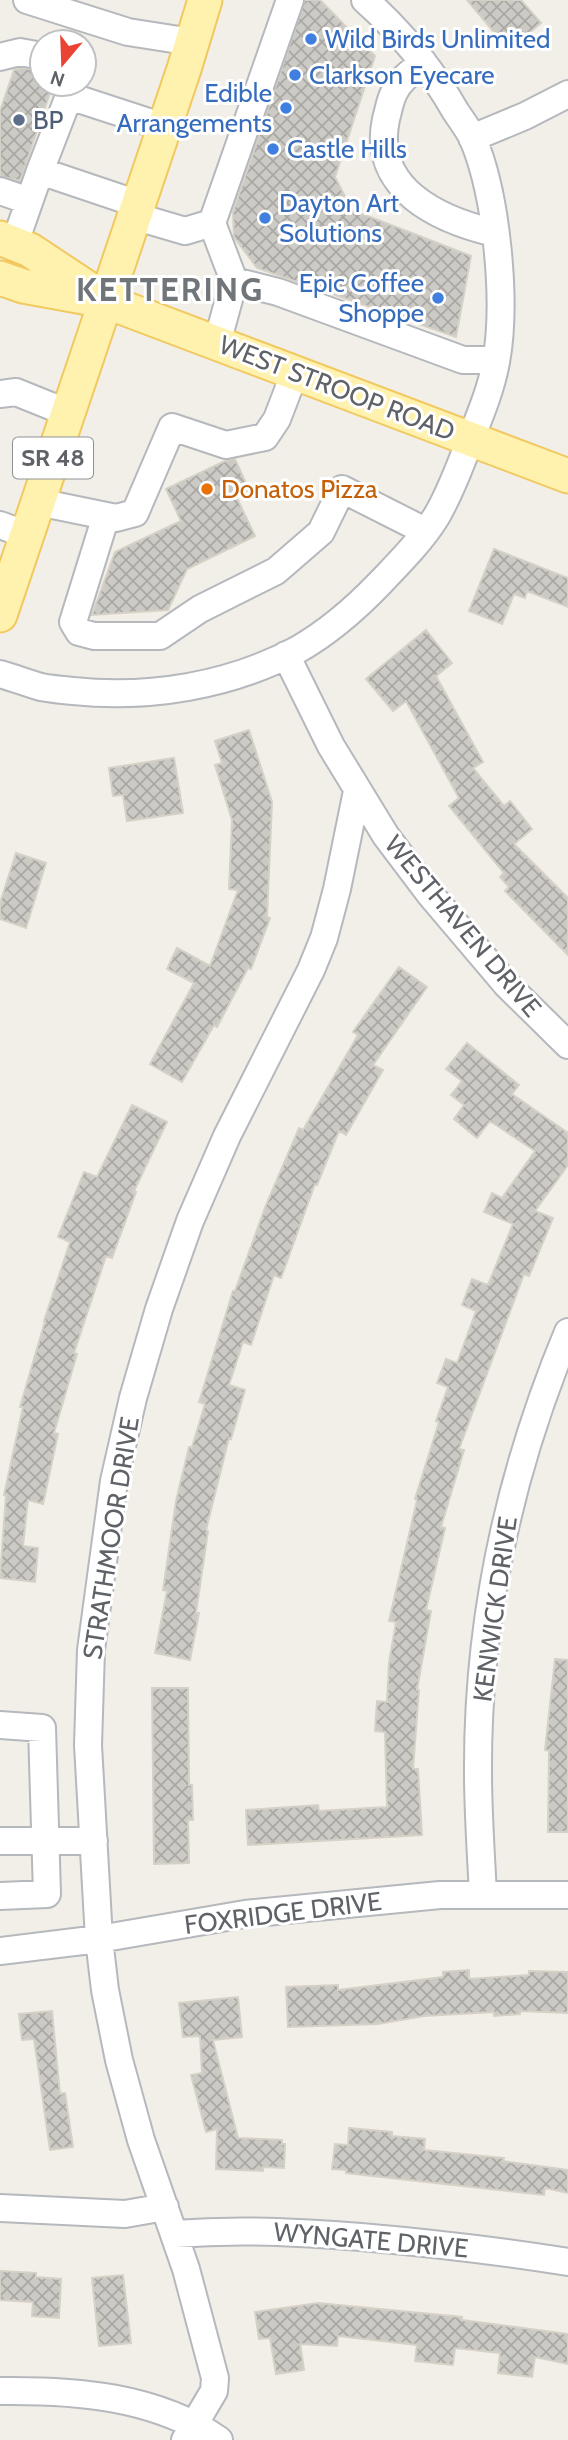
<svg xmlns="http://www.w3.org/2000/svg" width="568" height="2440" viewBox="0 0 568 2440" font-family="Cabin,sans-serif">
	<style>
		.building { fill: url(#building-cross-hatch); stroke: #d6d1c6; stroke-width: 2 }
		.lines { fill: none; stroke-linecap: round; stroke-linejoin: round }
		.minor-casing { stroke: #b5b8bc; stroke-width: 30 }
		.major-casing { stroke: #f2c960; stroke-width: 37 }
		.minor { stroke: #fff; stroke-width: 26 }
		.major { stroke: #fff2af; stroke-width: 33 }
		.shop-dot { fill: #3f7fe0; stroke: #fff; stroke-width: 2.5 }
		.service-dot { fill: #5c6f8a; stroke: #fff; stroke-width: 2.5 }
		.food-dot { fill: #e8710a; stroke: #fff; stroke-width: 2.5 }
		.labels { text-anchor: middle; stroke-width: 6; stroke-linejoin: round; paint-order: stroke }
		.shield { fill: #fff; stroke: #8f9295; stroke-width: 2 }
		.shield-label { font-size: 24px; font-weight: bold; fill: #5f6368 }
		.shop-label { font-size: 26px; fill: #366cbe; stroke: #fff; text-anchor: start }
		.service-label { font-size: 26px; fill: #4e5e75; stroke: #fff; text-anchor: start }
		.street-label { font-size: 26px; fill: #5f6368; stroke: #fff }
		.food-label { font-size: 26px; fill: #c56008; stroke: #fff; text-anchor: start }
		.district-label { font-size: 33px; font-weight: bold; letter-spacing: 2px; fill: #70757a; stroke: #fff }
	</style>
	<defs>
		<pattern id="building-cross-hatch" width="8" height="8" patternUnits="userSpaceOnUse" patternTransform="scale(1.75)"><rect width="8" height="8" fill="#cccac5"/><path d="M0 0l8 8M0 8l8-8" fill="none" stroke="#a9a8a4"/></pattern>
	</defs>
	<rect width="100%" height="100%" fill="#f1efe8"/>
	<!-- building -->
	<path class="building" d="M305,0h15l55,56 -40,121 17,33 119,46 -15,81 -199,-69 -23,-31 -1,-25z
		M467,0h54l20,23 -32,27z
		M21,68l21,3v13h11l-33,97 -20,-5v-65l14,-41z
		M235,459l14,31 -13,6 19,40 -68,33 -19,41 -76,5 23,-63 66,-31 -15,-32 61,-29z
		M494,549l74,29v29l-41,-16 -2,7 -11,-4 -12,30 -33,-13z
		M426,630l26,33 -16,13 47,86 -10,6 31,38 6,-5 22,28 -18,15 54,54v57l-63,-64 4,-4 -9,-10 4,-4 -55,-67 10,-8 -53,-97 -13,10 -27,-32z
		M249,730l23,72 -5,115 3,1 -19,51 -3,-1 -31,59 -3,-2 -32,57 -32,-18 44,-81 -27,-14 10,-21 33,18 28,-76 -9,-1 3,-69 -17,-55 7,-2 -7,-22z
		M174,758l9,55 -56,8 -4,-26 -10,1 -4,-28z
		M16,853l30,10 -20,65 -26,-9v-16z
		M399,967l28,20 -54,78 10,5 -37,65 -7,-4 -22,54 -2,-1 -34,94 -7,-3 -23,70 -8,-3 -14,43 16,5 -14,49 -2,-1 -23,92 2,1 -12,82h3l-9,47 -35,-7 12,-62 -4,-1 13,-89 13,-54h3l13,-43 -6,-2 34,-111h2l31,-86 33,-77 4,2 55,-95 -5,-3z
		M467,1043l52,42 -7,9 56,39v32l-33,46 18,7 -24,58 -5,-2 -65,175 5,1 -23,77 4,1 -19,82 5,1 -14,79h2l-6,79h5l4,66 -174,10 -2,-35 72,-5 1,6 68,-4 -2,-75 -10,-1 2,-30 10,1 2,-40 7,-40 -7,-1 28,-121 -2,-1 24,-77 -3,-1 12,-34 -11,-4 9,-24 11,4 19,-52 -14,-6 10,-26 16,6 25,-61 -29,-12 8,-19 10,5 33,-47 -45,-30 -13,17 -23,-19 10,-14 -13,-10 11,-14 -16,-12z
		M132,1105l35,17 -33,69 2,1 -24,66 -6,-2 -32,97 3,1 -23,79 4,1 -15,70 -15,-4 -5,46 15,2 -3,34 -35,-4 6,-83h-2l19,-88h-3l25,-86h-1l26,-79 -12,-5 26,-65 13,5z
		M555,1659l13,1v172h-20l1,-81 -4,-1z
		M152,1688h36l1,97h3l1,35h-5l1,43 -35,1z
		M469,1970v9l60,-4v-4l39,1v41l-48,-2v3l-26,2v-4l-70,4 -46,8 -90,3 -2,-40 52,-2v5l105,-13v-5z
		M238,1997l4,40 -29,3 25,98 44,2v4h3l-1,24 -21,-1v4l-47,-2 1,-40 -11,3 -15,-57 11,-2 -2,-37 -17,1 -4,-34z
		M52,2011l8,83 5,-1 8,54 -23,3 -16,-111 -12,1 -3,-26z
		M349,2128l43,4v4l33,3 -1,11 80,8 -1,3 65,9v23l-23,-5 -1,7 -198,-22v-3l-14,-1 3,-25 13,1z
		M0,2271l36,2v4l25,2 -2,39 -27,-2 1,-14 -33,-2z
		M123,2275l8,68 -32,3 -7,-68z
		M318,2303l144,14v3l106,14v30l-33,-7 -3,20 -34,-4 2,-20 -45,-5 -2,17 -38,-4 2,-16 -79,-9 -1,10 -37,-2 4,26 -28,4 -6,-36 -11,1 -4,-27z"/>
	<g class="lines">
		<defs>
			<path id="minor" d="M27,0l101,32 64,10
				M0,57l20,-5 22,4
				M423,62c-9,8 -22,17 -27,27 -6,9 -7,20 -10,30 -15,70 53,101 109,114
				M472,138l53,-22 43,-22
				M40,171l29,-75 95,31
				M0,191l29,10
				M134,216l51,15 27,-8 78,-223
				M212,223l22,58 -17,62
				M20,228l20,-57 98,33
				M234,281l44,11 185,68h33
				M0,394l16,-2 52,21
				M38,502l78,16 19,-5 37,-86 54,18 39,-8 12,-18 18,-47
				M106,516l-33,106 6,10 15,4h66l40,-27 76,-38 45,-39 21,-43 83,42
				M0,525l27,10
				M286,655l45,91 55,90 43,57 78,92 61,60
				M0,674c14,4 27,9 41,13 10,2 21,3 32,4 76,8 156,-5 224,-41 30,-17 59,-42 83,-67 20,-21 41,-42 56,-66 15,-25 24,-52 35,-79 10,-25 20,-49 25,-76 11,-60 1,-166 -23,-223 -4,-9 -11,-18 -17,-27 -24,-42 -55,-80 -91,-112
				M0,1725l42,3 5,166 -47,2
				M0,1841h94
				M483,1895c-2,-41 -5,-82 -5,-122 -1,-152 32,-302 90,-441
				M0,1951l99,-12 146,-25 195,-19h128
				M0,2208l125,6 40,-7
				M174,2234c65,-5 122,-2 187,3 69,6 138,14 207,25
				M0,2391c75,-1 156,5 219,49
				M185,2440l29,-49 1,-13 -29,-109 -45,-129 -22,-80 -14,-70 -6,-51 -11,-194 3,-95 23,-169 19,-83 26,-89 31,-88 37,-85 84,-166 13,-32 13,-49 20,-98"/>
			<path id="major" d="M0,238l30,12 65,43
				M0,278l23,8 82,15 463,175
				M0,615l184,-546 21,-69"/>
		</defs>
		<!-- minor casing -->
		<use href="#minor" class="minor-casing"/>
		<!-- major casing -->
		<use href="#major" class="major-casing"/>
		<!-- minor -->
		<use href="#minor" class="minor"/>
		<!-- major -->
		<use href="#major" class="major"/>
	</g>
	<!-- markers -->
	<g class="shop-dot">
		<circle cx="311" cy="39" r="7"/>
		<circle cx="295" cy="75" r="7"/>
		<circle cx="286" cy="108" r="7"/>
		<circle cx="273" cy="149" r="7"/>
		<circle cx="265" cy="218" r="7"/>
		<circle cx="438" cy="298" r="7"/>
	</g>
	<circle class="service-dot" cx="19" cy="120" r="7"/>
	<circle class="food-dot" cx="207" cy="489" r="7"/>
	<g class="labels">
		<!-- shield labels -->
		<rect class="shield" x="13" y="437.5" width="80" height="41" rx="5"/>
		<g class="shield-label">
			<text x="53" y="466">SR 48</text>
		</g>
		<!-- shop labels -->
		<g class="shop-label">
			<text x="325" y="48">Wild Birds Unlimited</text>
			<text x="309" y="84">Clarkson Eyecare</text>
			<text x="272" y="102" text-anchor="end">Edible<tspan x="272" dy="30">Arrangements</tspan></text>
			<text x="287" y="158">Castle Hills</text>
			<text x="279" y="212">Dayton Art<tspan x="279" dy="30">Solutions</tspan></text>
			<text x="424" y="292" text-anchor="end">Epic Coffee<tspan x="424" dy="30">Shoppe</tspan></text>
		</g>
		<!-- service labels -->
		<g class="service-label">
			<text x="33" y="129">BP</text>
		</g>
		<!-- street labels -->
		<g class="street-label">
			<text transform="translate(337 388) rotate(21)" y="9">WEST STROOP ROAD</text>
			<text transform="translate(463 926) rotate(50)" y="9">WESTHAVEN DRIVE</text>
			<text transform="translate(111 1538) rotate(-81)" y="9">STRATHMOOR DRIVE</text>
			<text transform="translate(495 1609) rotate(-82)" y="9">KENWICK DRIVE</text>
			<text transform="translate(283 1913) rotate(-7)" y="9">FOXRIDGE DRIVE</text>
			<text transform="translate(371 2240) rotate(5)" y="9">WYNGATE DRIVE</text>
		</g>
		<!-- food labels -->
		<g class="food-label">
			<text x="221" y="498">Donatos Pizza</text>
		</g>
		<!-- district labels -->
		<g class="district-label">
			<text x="170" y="301">KETTERING</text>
		</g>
	</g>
	<!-- north arrow -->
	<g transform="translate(63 63) rotate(199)"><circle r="33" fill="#ffffff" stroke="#bfc1c3" stroke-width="2"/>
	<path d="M0-5L12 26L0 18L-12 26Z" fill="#ea4335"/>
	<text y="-10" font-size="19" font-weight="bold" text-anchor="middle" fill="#5f6368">N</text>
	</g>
</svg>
